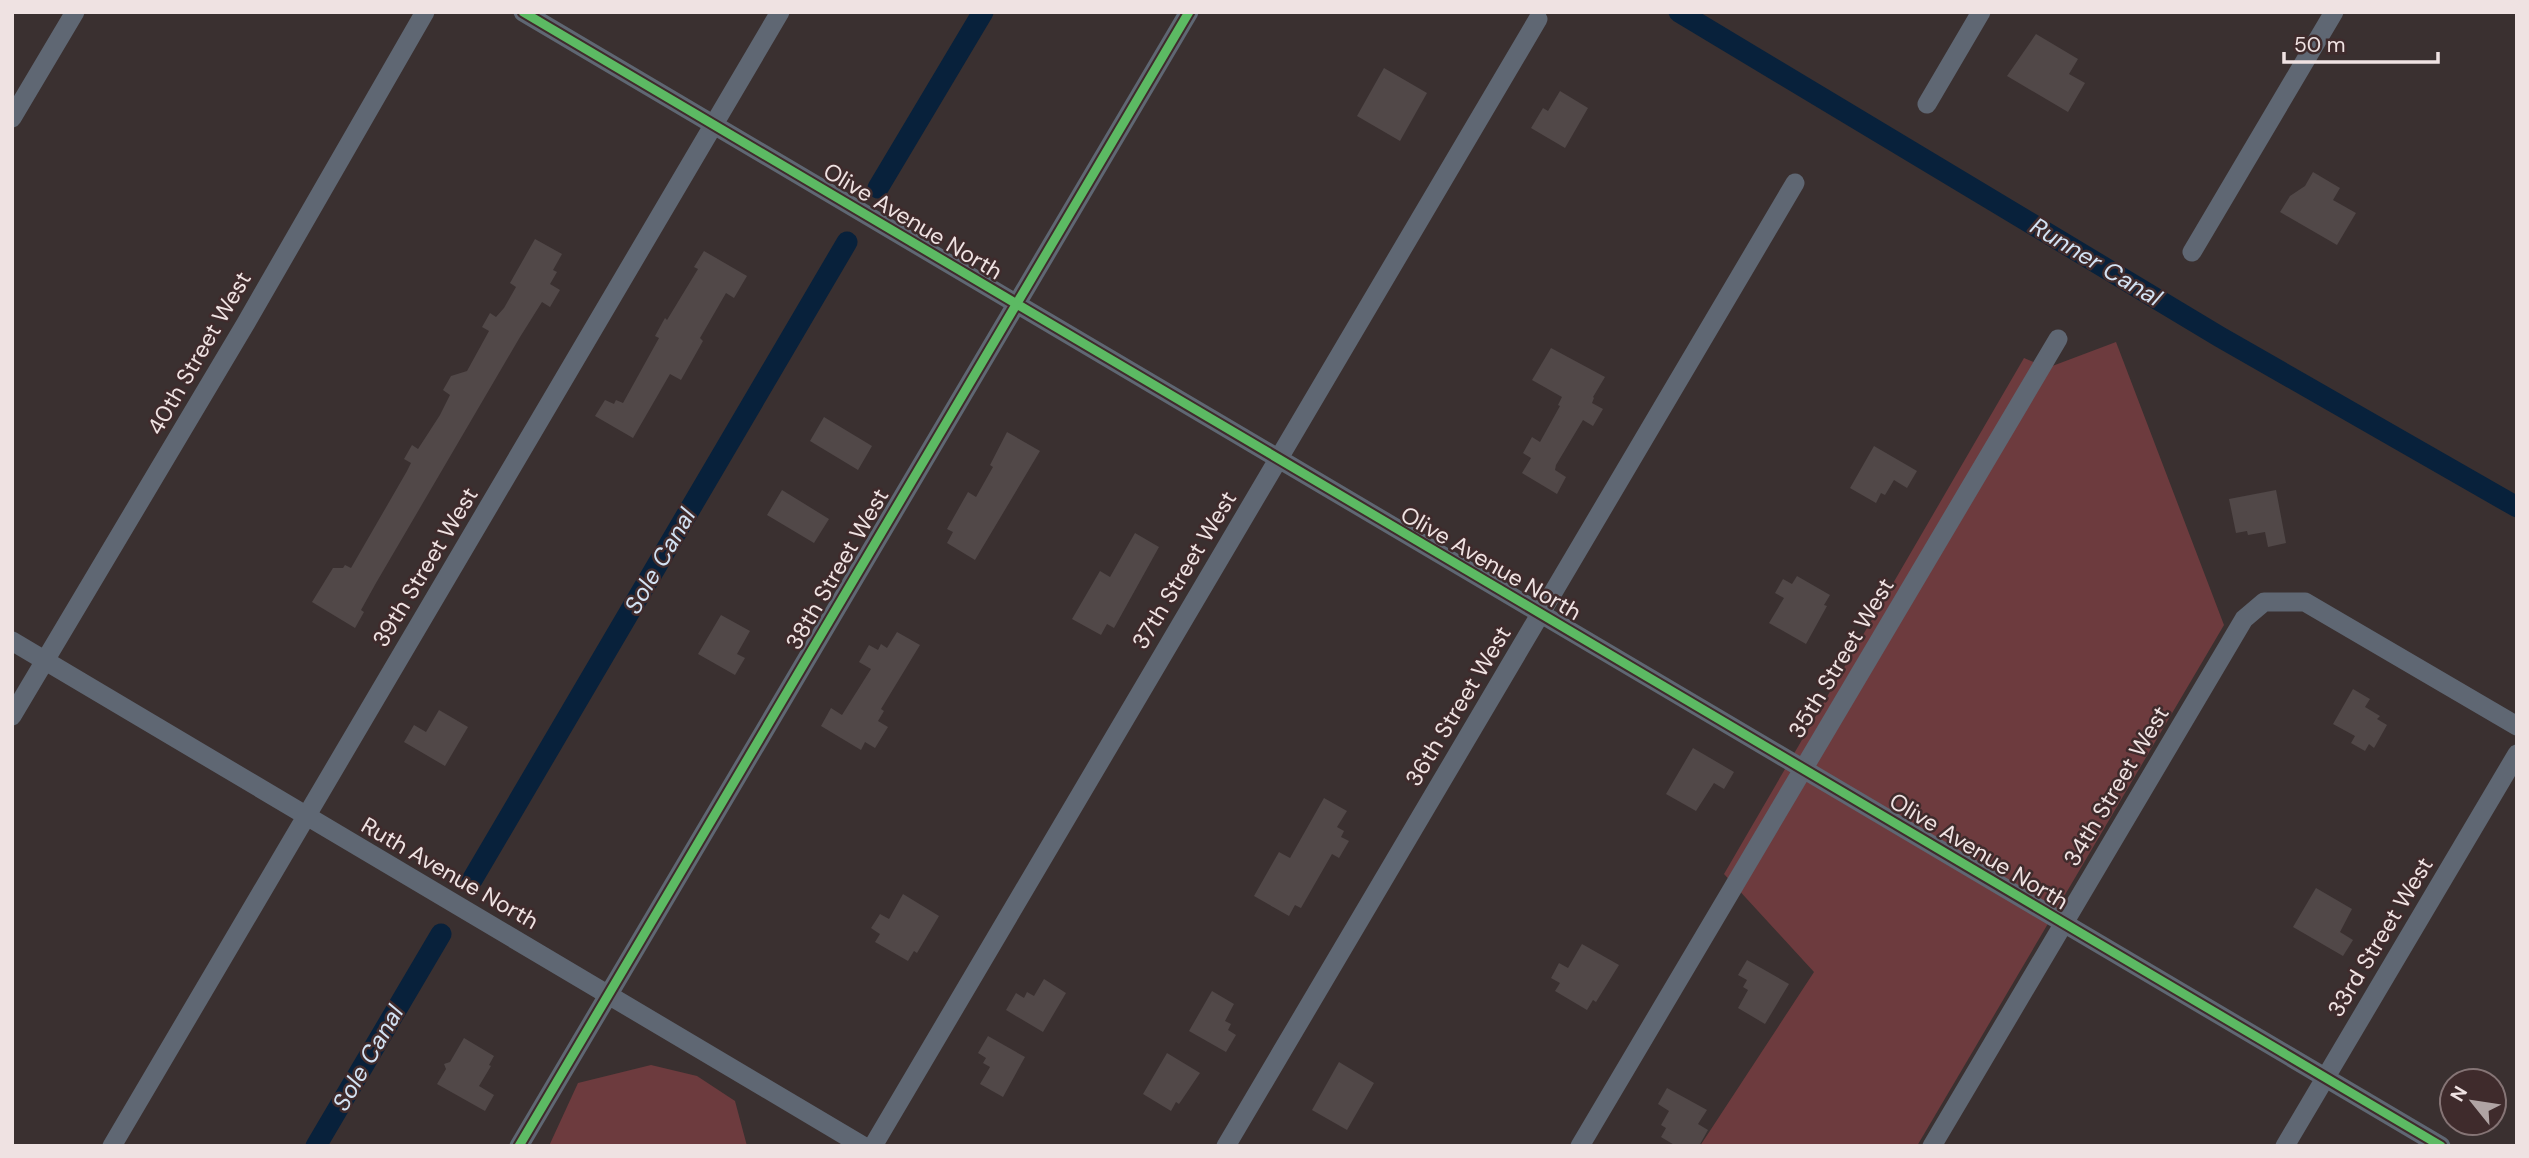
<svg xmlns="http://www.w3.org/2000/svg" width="2529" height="1158" viewBox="0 0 2529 1158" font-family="'DM Sans',sans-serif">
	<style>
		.green { fill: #6d3b3e }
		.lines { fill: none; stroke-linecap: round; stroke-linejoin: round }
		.canal { stroke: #08213b; stroke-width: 21 }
		.building { fill: #514848 }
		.street { stroke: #5f6773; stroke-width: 19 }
		.cycleway-casing { stroke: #3f2b2c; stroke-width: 13 }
		.cycleway { stroke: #5cba63; stroke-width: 9 }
		.labels { text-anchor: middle; stroke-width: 5; stroke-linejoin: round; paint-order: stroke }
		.street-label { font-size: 23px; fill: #efe2e2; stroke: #3f2b2c }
		.water-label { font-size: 24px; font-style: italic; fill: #d3e2f3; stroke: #3f2b2c }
	</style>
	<rect width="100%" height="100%" fill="#3a3030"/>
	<!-- green -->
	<path class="green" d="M2116,342l108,283 -307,521h-217l114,-174 -90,-98 300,-516 23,10z
		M651,1065l46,11 38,25 12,45h-198l29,-63z"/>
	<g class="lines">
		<!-- canal -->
		<path class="canal" d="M1679,12l541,325 297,170
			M878,188l105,-176
			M472,880l375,-638
			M316,1146l125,-212"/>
	</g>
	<!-- building -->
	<path class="building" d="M2036,34l42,25 -9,15 16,9 -17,29 -61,-36z
		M1384,68l43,25 -27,48 -43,-25z
		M1560,91l28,17 -23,40 -34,-20 12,-20 5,3z
		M2313,172l27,16 -7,12 23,13 -19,32 -57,-33 10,-16 15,-10z
		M535,239l27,15 -9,16 4,2 -7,12 10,6 -10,17 -8,-5 -22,35 -144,246 -15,27 3,2 -9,16 -43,-26 21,-34h10l2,-3 6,3 56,-97 4,-8 -7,-4 8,-14 6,4 22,-34 10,-20 -7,-5 8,-14 16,-5 22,-40 -7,-4 8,-14 6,4 8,-9 12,-21 -6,-4z
		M704,251l43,25 -13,22 -8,-5 -26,45 3,3 -22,39 -11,-6 -37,64 -38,-22 10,-16 9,4 2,-4 7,3 36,-65 -4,-2 10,-18 2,2 31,-51 -4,-2z
		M1551,348l54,29 -12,20 1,1 -2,5 11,6 -10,17 -10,-6 -27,45 -1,5 11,7 -9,17 -35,-21 9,-15 -8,-5 9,-16 8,5 20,-36 -2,-1 4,-8 -30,-17z
		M824,417l48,29 -14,24 -48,-29z
		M1007,432l33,19 -65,109 -28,-17 6,-11 -6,-3 21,-37 8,5 17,-30 -3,-2z
		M1874,446l43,25 -10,17 -13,-8 -9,15 -4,-2 -5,10 -26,-15z
		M782,490l47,29 -15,24 -47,-28z
		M2276,490l10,53 -18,4 -3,-15 -17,3 -1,-4 -11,2 -7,-34z
		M1135,533l24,14 -45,81 -7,-4 -6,11 -29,-16 28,-48 10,6z
		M1797,576l33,19 -6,10 3,1 -21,38 -37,-21 15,-25 -9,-5 8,-14 9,5z
		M721,615l29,16 -13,23 8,4 -10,17 -37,-21z
		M897,632l23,13 -39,64 3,2 -6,10 10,6 -13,21 -10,-6 -4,8 -40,-24 10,-18 11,7 29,-46 -12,-7 10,-17 9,5 3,-6 6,4z
		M2353,689l17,10 -5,8 15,9 -3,3 10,6 -13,23 -5,-4 -4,7 -14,-8 4,-7 -22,-12z
		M439,710l29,17 -23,39 -41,-24 10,-17 12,7z
		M1693,748l41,24 -10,17 -10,-6 -18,28 -30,-17z
		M1324,798l23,13 -10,16 7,4 -3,6 8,4 -10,17 -7,-4 -31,54 -6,-3 -6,11 -35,-20 25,-44 11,6z
		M2316,888l36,21 -12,23 13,8 -10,16 -50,-29z
		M903,894l36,22 -22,37 -3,-2 -6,10 -33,-19 5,-8 -9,-6 9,-14 9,5z
		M1582,944l37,21 -23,37 -3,-2 -6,10 -32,-19 5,-8 -9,-5 8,-15 9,5z
		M1747,960l42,24 -24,40 -27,-16 10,-18 -5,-3 4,-7 -9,-5z
		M1044,979l22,14 -23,39 -37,-22 10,-17 8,5 3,-6 7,4z
		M1212,991l22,13 -9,17 6,3 -3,6 8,5 -10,17 -37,-21z
		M988,1036l37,21 -22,40 -23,-13 10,-17 -7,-4 3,-5 -8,-5z
		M464,1038l30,18 -5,9 2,1 -12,20 15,9 -9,16 -48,-27 9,-15 -2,-5 6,-2z
		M1167,1053l33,20 -21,31 -3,-2 -5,9 -28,-17z
		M1339,1062l35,21 -27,47 -35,-20z
		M1667,1088l40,22 -9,14 10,6 -9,16h-23l-15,-9 5,-9 -5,-3 8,-14 -11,-7z"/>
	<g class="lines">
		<!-- street -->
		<path class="street" d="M523,12l1918,1134
			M1927,104l54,-92
			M12,118l63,-106
			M2192,252l142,-240
			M12,641l851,505
			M12,716l234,-393 179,-311
			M112,1146l668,-1134
			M519,1146l670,-1134
			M873,1146l665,-1127
			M1226,1146l569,-963
			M1580,1146l478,-807
			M1932,1146l312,-527 20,-17h41l212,124
			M2285,1146l232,-392"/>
		<defs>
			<path id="cycleway" d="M523,12l1918,1134
				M519,1146l670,-1134"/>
		</defs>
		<!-- cycleway casing -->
		<use href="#cycleway" class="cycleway-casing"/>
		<!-- cycleway -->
		<use href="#cycleway" class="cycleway"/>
	</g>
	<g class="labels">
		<!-- street labels -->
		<g class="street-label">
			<text transform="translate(913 221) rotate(31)" y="8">Olive Avenue North</text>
			<text transform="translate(199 353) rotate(-60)" y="8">40th Street West</text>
			<text transform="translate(1491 563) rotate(30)" y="8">Olive Avenue North</text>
			<text transform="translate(425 567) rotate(-59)" y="8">39th Street West</text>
			<text transform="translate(837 569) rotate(-60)" y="8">38th Street West</text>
			<text transform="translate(1184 570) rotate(-59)" y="8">37th Street West</text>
			<text transform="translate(1841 658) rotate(-59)" y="8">35th Street West</text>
			<text transform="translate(1458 706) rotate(-59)" y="8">36th Street West</text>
			<text transform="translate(2116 786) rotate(-59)" y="8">34th Street West</text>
			<text transform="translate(1979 851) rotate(31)" y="8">Olive Avenue North</text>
			<text transform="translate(450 873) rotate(30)" y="8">Ruth Avenue North</text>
			<text transform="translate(2380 937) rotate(-59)" y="8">33rd Street West</text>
		</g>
		<!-- water labels -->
		<g class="water-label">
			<text transform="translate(2096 262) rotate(31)" y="8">Runner Canal</text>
			<text transform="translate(660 561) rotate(-60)" y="8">Sole Canal</text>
			<text transform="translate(368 1058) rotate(-60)" y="8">Sole Canal</text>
		</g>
	</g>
	<!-- border -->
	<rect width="2529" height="1158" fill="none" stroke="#efe2e2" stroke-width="28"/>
	<!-- north arrow -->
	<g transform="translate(2473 1102) rotate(300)"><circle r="33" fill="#3f2b2c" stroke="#857475" stroke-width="2"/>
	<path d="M0-5L12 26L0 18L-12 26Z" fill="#b0a4a4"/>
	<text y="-10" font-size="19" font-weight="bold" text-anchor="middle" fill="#efe2e2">N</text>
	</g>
	<!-- scale -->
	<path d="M2284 52v10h154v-10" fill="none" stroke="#efe2e2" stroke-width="3.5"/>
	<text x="2294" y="52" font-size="21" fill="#efe2e2" stroke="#3f2b2c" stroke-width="5" paint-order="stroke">50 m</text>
</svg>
